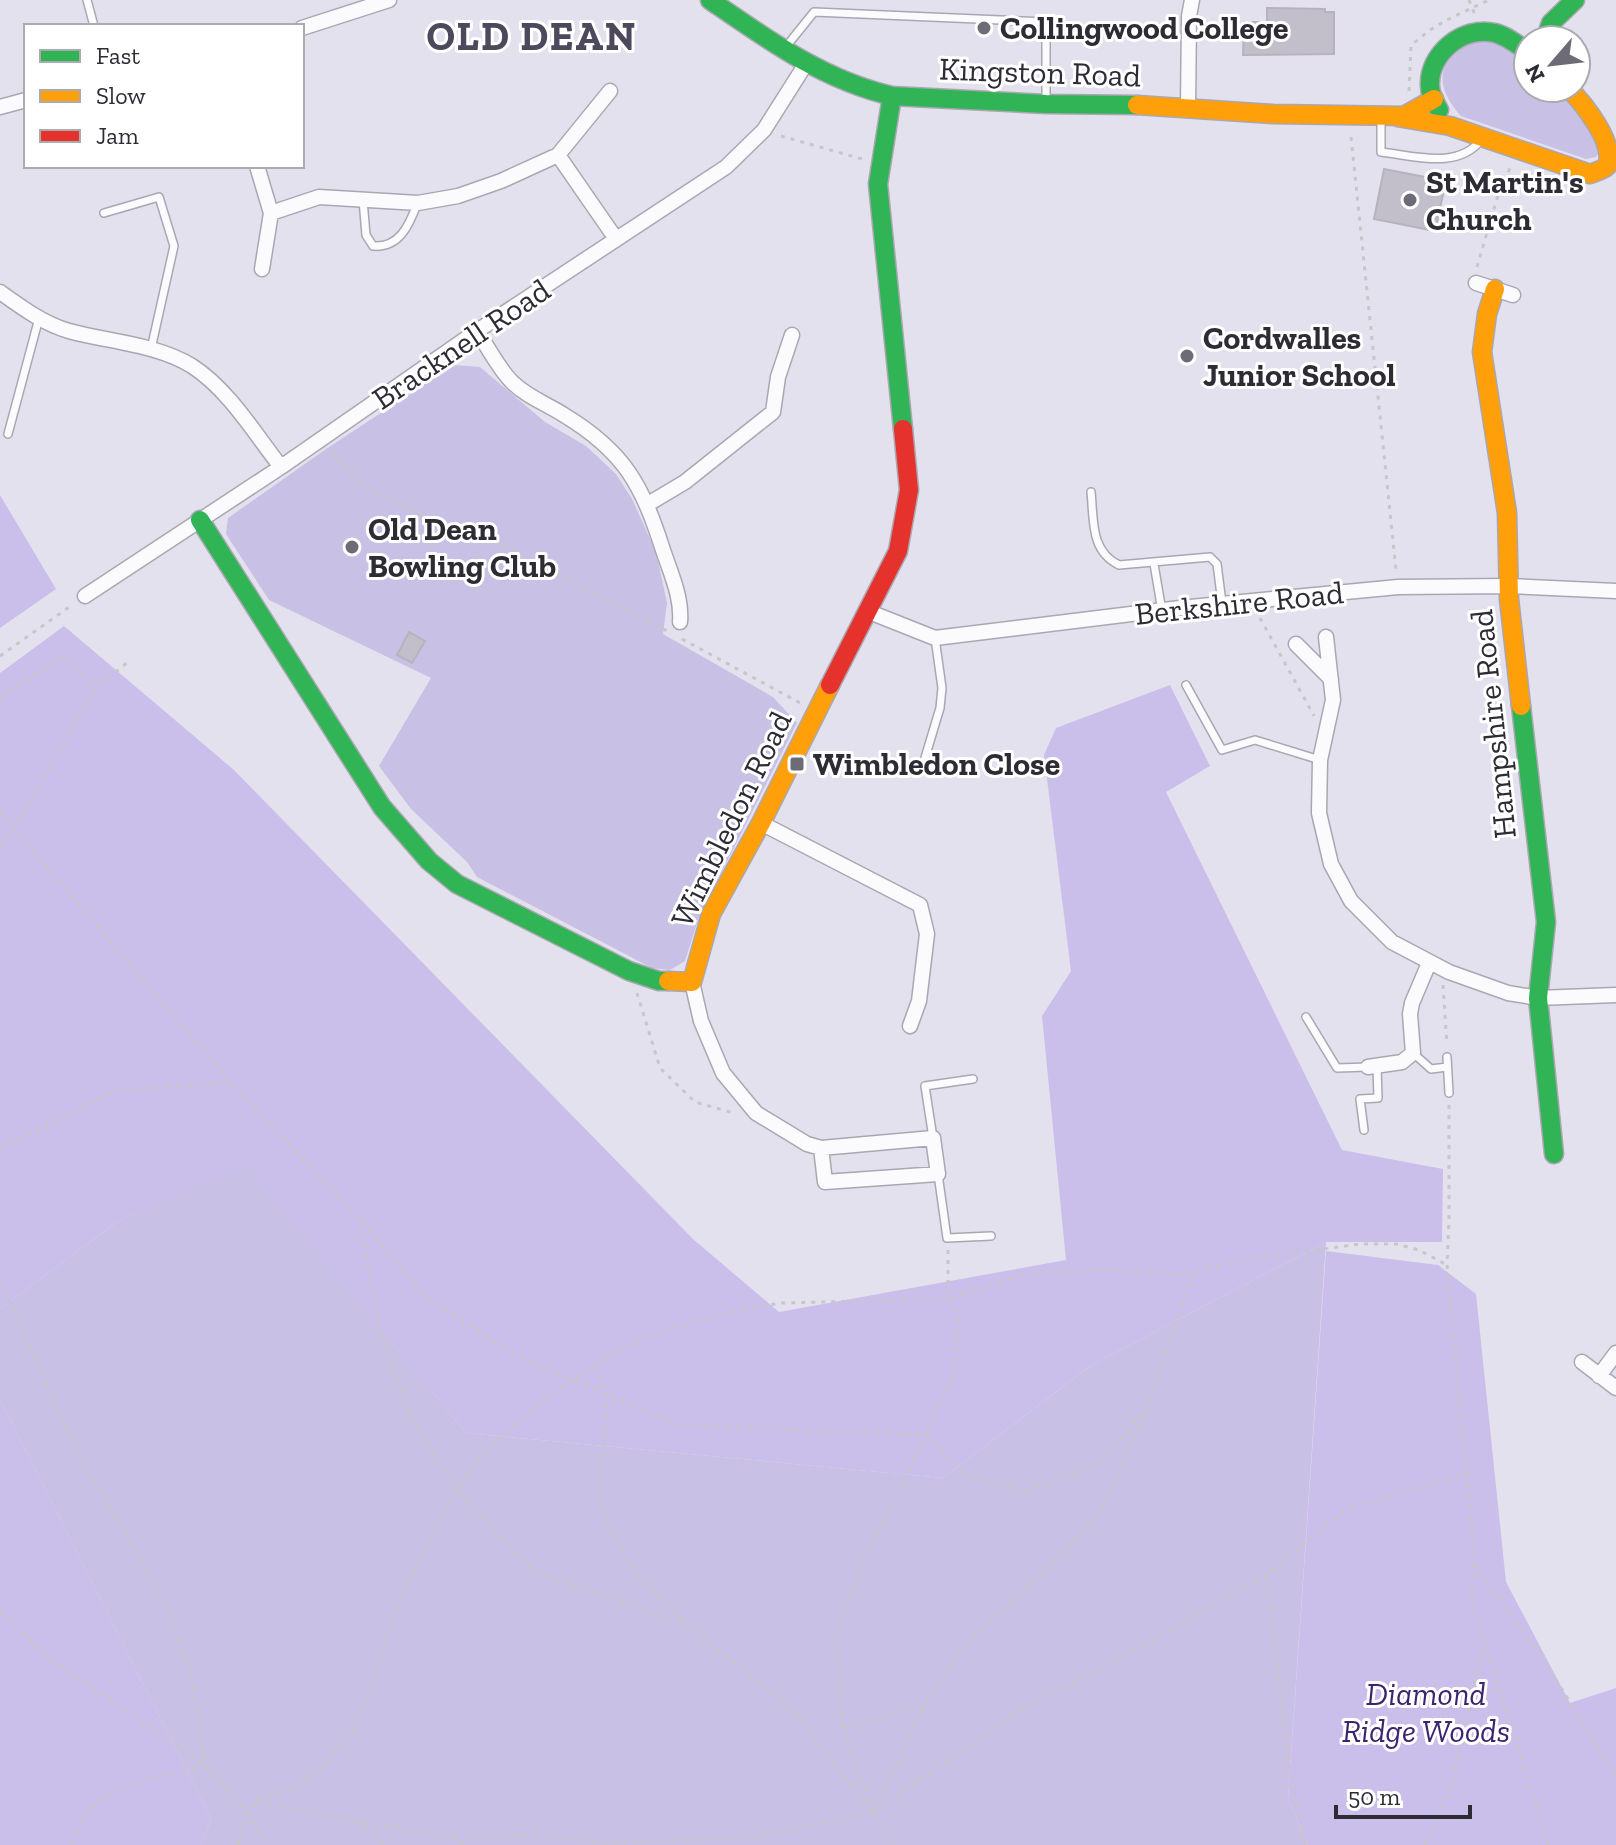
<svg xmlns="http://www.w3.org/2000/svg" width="1616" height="1845" viewBox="0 0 1616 1845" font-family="'Zilla Slab',serif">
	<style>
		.green { fill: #c8c0e5 }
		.forest { fill: #cabfea }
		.building { fill: #c2bfca; stroke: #b6b3be; stroke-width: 2 }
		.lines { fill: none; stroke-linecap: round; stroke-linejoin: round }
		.lane-casing { stroke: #aaa7b2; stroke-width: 10 }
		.street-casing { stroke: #aaa7b2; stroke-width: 17 }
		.fast-casing { stroke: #aaa7b2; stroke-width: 21 }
		.slow-casing { stroke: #aaa7b2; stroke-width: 21 }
		.jam-casing { stroke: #aaa7b2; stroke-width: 21 }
		.path { stroke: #c7c6ca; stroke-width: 3; stroke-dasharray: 4 6; stroke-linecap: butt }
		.lane { stroke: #fbfafc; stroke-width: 7 }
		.street { stroke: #fbfafc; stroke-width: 14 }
		.fast { stroke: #30b455; stroke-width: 18 }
		.slow { stroke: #ff9f0a; stroke-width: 18 }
		.jam { stroke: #e5322d; stroke-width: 18 }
		.poi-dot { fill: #6d6b75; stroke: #fff; stroke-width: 3 }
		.labels { text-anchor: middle; stroke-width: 6; stroke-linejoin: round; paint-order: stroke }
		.poi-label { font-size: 32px; font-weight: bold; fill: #2d2b34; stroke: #fff; text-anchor: start }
		.street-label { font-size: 32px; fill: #2d2b34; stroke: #fff }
		.park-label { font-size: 32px; font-style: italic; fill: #3e2370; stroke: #fff }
		.district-label { font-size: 40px; font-weight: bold; letter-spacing: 2px; fill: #4d485c; stroke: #fff }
	</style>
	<rect width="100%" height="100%" fill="#e4e1ee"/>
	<!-- green -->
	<path class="green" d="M1483,39l19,3 26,19v27h27l44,53 1,9 -4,7 -10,2 -125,-43c-32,-35 -21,-63 22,-77z
		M454,365l26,2 65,55 41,24 30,28 16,25 24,53 11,51 -4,31 110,63 24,26 -98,194 -14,44 -15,9 -18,-2 -175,-91 -10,-15 -56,-53 -32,-43 52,-88 -162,-78 -43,-66 2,-16 98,-69z
		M245,1163l221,270 477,45 147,-112 236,-124 -38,557 20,46h-1107l10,-26 -211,-420v-90l117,-87z"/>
	<!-- forest -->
	<path class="forest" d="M0,495l56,94 -56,39z
		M64,626l170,144 459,469 86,73 287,-52 -24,-244 29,-45 -27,-216 12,-27 114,-43 40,81 -44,26 176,358 101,19 -1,73h-116l-236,124 -147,112 -477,-45 -221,-269 -128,58 -117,87v-636z
		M1326,1251l112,14 38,29 30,288 64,121 46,-15v157h-308l-20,-46z
		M0,1399l211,420 -10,26h-201z"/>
	<!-- building -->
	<path class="building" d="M1267,8l58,1v3h9v42l-91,1 1,-33h23z
		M1384,169l62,12 -11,50 -61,-12z
		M409,632l16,9 -13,22 -15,-8z"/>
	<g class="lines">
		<defs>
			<path id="lane" d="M87,0l7,26
				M785,48l29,-36 232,10v80
				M1381,117v35c35,4 77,18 101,-13
				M363,200l3,35 7,11c26,2 36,-20 44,-42
				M104,213l55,-16 15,49 -23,103
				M8,434l31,-116
				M1091,492c3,28 -1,59 28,73l91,-8 7,7 5,39
				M1154,564l8,47
				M1186,685l36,65 33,-10 65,20
				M921,771l19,-63 2,-20 -7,-50
				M1306,1017l31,51 31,-1
				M1413,1053l18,16 16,-2
				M1447,1057l2,36
				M1364,1130l-4,-31 18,-1 -1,-31
				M933,1138l-8,-52 48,-7
				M938,1174l9,64 44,-2"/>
			<path id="street" d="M302,28l87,-28
				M0,107l26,-7
				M1188,109l1,-93 3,-16
				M558,155l58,84
				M257,166l14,47 -9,56
				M271,213l48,-16 99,6 40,-7 43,-15 57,-26 52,-64
				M1476,283l37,12
				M0,292c21,15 44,32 69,39 40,11 87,13 123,35 37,24 63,68 89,101
				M477,331c11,16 21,37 35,51 15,15 35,22 52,33 61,37 78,70 99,135 8,24 19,47 17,72
				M648,504l37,-22 88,-70 5,-35 14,-42
				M85,596l196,-129 196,-136 249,-164 38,-37 43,-68
				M867,611l68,27 245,-30 218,-21 110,-1 108,5
				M1326,637l7,63 -13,60 -1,53 12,51 20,37 41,41 57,30 59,21 30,5 78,-3
				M1296,644l35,35
				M761,823l159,82 7,29 -8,67 -9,25
				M692,982l9,39 22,52 33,40 51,31 14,4 112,-10 5,36 -113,8 -4,-34
				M1368,1067l34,-5 11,-9 -3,-39 2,-11 17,-40
				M1582,1362l34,26
				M1599,1376l17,-23"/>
			<path id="fast" d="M710,0c58,40 113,80 182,96l154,8 91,1
				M1545,40l6,-17 24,-23
				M892,96l-14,88 25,245
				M1439,110c-4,-8 -9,-15 -9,-24 -2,-32 33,-61 65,-53 12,3 23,12 33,19
				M200,520l182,287 47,54 28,23 172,87 30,10h9
				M1521,706l25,216 -8,76 16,156"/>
			<path id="slow" d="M1137,105l136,9 131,2 30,-17
				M1397,117l53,9 140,48c5,-2 13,-4 17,-8 9,-23 -24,-63 -39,-78
				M1495,289l-8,25 -5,38 25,161 2,86 12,107
				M668,981l24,1 19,-68 50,-91 69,-138"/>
			<path id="jam" d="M830,685l68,-134 11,-61 -6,-61"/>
		</defs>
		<!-- lane casing -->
		<use href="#lane" class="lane-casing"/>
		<!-- street casing -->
		<use href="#street" class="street-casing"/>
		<!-- fast casing -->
		<use href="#fast" class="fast-casing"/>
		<!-- slow casing -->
		<use href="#slow" class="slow-casing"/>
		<!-- jam casing -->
		<use href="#jam" class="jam-casing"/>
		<!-- path -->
		<path class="path" d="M1469,0l6,15
			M1409,91l2,-45c23,-23 49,-32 78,-46
			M781,136l81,23
			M1351,137l45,433
			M1477,267l21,-72 12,-27
			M331,451l28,31 69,37 66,23 173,89
			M1260,618l54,98
			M682,639l120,65
			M0,656l72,-51
			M0,697l62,-41 34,31
			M0,811l230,271 130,137 19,109 32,89 45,73 79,82 88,30 65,25
			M0,846l15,-19 82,-140 31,-25
			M1443,985l4,60
			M637,993l23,75 35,34 39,11
			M1449,1105v116l-2,44 27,282 -3,52 78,246
			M0,1148l116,-57 114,-9
			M362,1222l63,74 88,58 166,71 248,10 39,41 62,15 73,-29 43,-50
			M948,1250v49l10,20 -4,54 -27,62 -65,128 -26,71 7,94 30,85 51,-107 38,-59 84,-77 56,-61 45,-100 46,-136
			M0,1281l80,175 86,148 25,71 15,90c-35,7 -99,21 -121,51 -6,8 -10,19 -13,29
			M596,1365c3,9 7,19 9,29 6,39 -15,90 1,127 39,89 128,132 194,198 19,19 35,45 52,67 14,18 34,38 42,59
			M1474,1565l71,97 71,114
			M1266,1576l27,216 13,53
			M0,1611l49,47 157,107 41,48 19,32
			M843,1728l81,-22
			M257,1801l100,20 90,15 104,-1 51,8 153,-6 118,-24 155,-108 95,-48 143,-82 81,-67 120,-34
			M357,1822l28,23
			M450,1838l15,7
			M238,1845l9,-32 10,-12 45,-17 20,-15 31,-40 18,-42 23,-74 30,-63 32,-60 27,-36 63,-56 75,-50 47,-19 82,-21 31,-5 167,-4 73,-24 95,-6 55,6 22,-2 50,-13 117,-16h36l23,6 28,15
			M1425,1845l26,-58 32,-141"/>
		<!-- lane -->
		<use href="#lane" class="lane"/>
		<!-- street -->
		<use href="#street" class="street"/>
		<!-- fast -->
		<use href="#fast" class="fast"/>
		<!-- slow -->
		<use href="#slow" class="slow"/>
		<!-- jam -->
		<use href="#jam" class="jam"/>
	</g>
	<!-- markers -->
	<g class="poi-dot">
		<circle cx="984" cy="28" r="8"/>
		<circle cx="1410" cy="200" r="8"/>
		<circle cx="1187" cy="356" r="8"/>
		<circle cx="352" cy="547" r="8"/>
		<rect x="789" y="756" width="16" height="16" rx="4"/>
	</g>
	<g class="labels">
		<!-- poi labels -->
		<g class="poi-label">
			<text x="1000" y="39">Collingwood College</text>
			<text x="1426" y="193">St Martin's<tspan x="1426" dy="37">Church</tspan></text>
			<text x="1203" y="349">Cordwalles<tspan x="1203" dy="37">Junior School</tspan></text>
			<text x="368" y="540">Old Dean<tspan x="368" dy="37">Bowling Club</tspan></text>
			<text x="813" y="775">Wimbledon Close</text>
		</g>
		<!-- street labels -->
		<g class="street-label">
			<text transform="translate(1040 72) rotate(2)" y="11">Kingston Road</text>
			<text transform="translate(461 344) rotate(-34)" y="11">Bracknell Road</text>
			<text transform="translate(1239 603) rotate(-6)" y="11">Berkshire Road</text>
			<text transform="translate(1493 724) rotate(-96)" y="11">Hampshire Road</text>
			<text transform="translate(731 819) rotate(-64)" y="11">Wimbledon Road</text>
		</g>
		<!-- park labels -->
		<g class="park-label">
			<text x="1426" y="1705">Diamond<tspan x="1426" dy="37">Ridge Woods</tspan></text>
		</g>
		<!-- district labels -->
		<g class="district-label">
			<text x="532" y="50">OLD DEAN</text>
		</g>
	</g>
	<!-- legend -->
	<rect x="24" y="24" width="280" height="144" fill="#ffffff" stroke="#abaaae" stroke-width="2"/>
	<rect x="40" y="50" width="40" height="12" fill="#30b455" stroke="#abaaae" stroke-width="2"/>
	<text x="96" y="64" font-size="24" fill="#2d2b34">Fast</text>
	<rect x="40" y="90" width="40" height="12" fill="#ff9f0a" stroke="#abaaae" stroke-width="2"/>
	<text x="96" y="104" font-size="24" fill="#2d2b34">Slow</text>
	<rect x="40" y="130" width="40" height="12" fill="#e5322d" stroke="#abaaae" stroke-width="2"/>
	<text x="96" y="144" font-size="24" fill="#2d2b34">Jam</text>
	<!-- north arrow -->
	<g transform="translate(1552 64) rotate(242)"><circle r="38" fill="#ffffff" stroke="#abaaae" stroke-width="2"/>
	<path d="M0-6L14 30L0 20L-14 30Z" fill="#6d6b75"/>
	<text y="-12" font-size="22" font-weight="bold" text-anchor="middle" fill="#2d2b34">N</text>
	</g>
	<!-- scale -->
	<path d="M1336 1805v12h134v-12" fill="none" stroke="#2d2b34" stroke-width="4"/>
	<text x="1348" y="1805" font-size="24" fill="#2d2b34" stroke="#ffffff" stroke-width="6" paint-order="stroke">50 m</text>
</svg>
